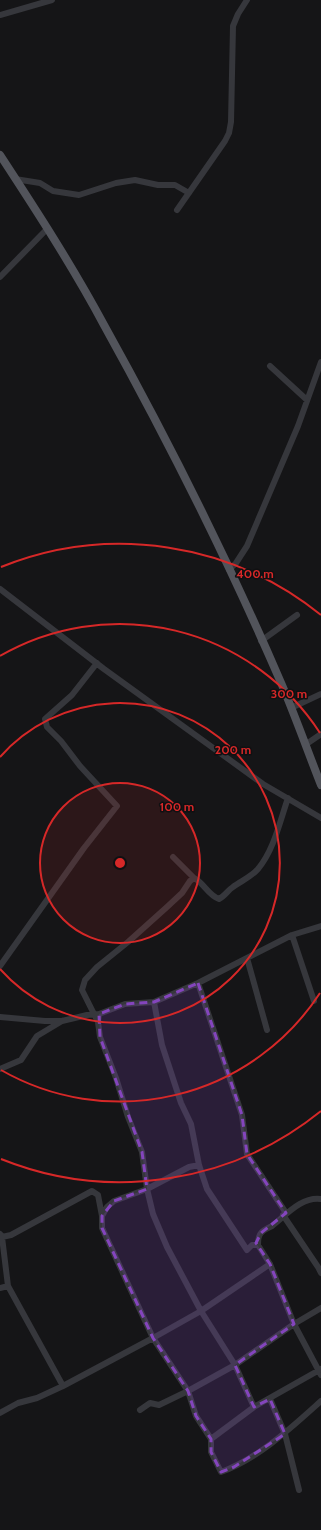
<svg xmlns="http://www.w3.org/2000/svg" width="321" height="1530" viewBox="0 0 321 1530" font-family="Cabin,sans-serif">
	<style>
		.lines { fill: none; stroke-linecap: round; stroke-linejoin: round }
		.minor { stroke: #36373c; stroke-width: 6 }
		.major { stroke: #52545b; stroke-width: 8 }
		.marked { fill: #8445bd; fill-opacity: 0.2; stroke: #8445bd; stroke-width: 3; stroke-dasharray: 8 5; stroke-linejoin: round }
		.ring { fill: none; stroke: #d62828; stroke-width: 2 }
		.centre { fill: #d62828; stroke: #101012; stroke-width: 2 }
		.ring-label { font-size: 12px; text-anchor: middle; font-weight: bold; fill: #d62828; stroke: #101012; stroke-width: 3; stroke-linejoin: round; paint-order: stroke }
	</style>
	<rect width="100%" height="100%" fill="#151517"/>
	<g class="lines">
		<!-- minor -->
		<path class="minor" d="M0,15l52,-15
			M15,179l25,4 13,8 26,4 37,-12 19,-3 23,5h17l14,8
			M177,210l48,-69 4,-8 2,-11 2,-96 5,-12 9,-14
			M0,277l47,-48
			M270,366l37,34
			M229,570l7,-7 11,-17 51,-120 23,-64
			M0,589l104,80 159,115 58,34
			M261,641l36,-26
			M291,708l30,-14
			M305,745l16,-11
			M173,857l21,21
			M292,935l22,66
			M247,958l20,72
			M0,966l84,-118 33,-42 -37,-40 -19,-25 -14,-14 -2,-8 27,-24 25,-32
			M198,983l44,132 5,39 39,59
			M154,1002l8,43 19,58 10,21 8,41 8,24 40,61 5,-5h6l12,19 24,60 27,51
			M99,1014l-1,8 2,15 16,41 12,39 14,35 5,37 6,25 14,33 34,64 34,54 19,42
			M0,1017l45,4h17l25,-6 12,-1 26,-10 29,-2 44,-19 94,-48 29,-9
			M98,1022l-16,-32 3,-10 12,-13 31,-25 39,-35 15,-14 8,-12 4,-3c10,5 14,17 25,21 6,-3 9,-9 14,-12 8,-6 18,-10 25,-18 16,-19 22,-48 30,-71
			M0,1069l21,-9 16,-24 25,-15
			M199,1165l-10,2 -42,22 -33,12 -7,6 -5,9v12l51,110 35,53 8,25 15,23v13l10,20c37,-13 71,-45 100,-71
			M283,1215l35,52 3,6
			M0,1234l2,3 9,-2 81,-44 6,4 4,21
			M2,1237l6,49 55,100
			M258,1245c0,-4 0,-9 3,-12 2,-3 7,-5 11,-7 13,-10 30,-30 49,-27
			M0,1288l8,-2
			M270,1399l15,35 14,56
			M140,1410l10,-7 9,2 29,-14 47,-26 59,-41 27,-16
			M0,1413l18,-10 19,-5 26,-12 90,-48 48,-27 69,-47
			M211,1439l43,-32 67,-38"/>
		<!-- major -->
		<path class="major" d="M0,155c36,55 73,112 104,170 65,117 125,237 178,360 14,33 26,67 39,100"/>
	</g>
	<!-- marked area -->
	<path class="marked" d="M198,983l44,132 5,39 39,59 -25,20 -5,10 14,21 24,60 -59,41 19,42 16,-8 15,35 -51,33 -13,5 -10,-20v-13l-15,-23 -8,-25 -35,-53 -51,-110v-12l12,-15 33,-12 -5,-37 -42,-115 -1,-23 26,-10 29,-2z"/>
	<!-- distance rings -->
	<circle cx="120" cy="863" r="80" fill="#d62828" fill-opacity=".12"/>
	<g class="ring">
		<circle cx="120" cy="863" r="80"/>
		<path d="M0 757A160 160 0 1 1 0 969"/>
		<path d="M320 993A239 239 0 0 1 1 1070M0 656A239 239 0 0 1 320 733"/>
		<path d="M321 1111A319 319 0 0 1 1 1159M1 567A319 319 0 0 1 321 615"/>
	</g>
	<circle cx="120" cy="863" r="6" class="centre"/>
	<g class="ring-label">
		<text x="255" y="578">400 m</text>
		<text x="289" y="698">300 m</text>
		<text x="233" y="754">200 m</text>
		<text x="177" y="811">100 m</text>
	</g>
</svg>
